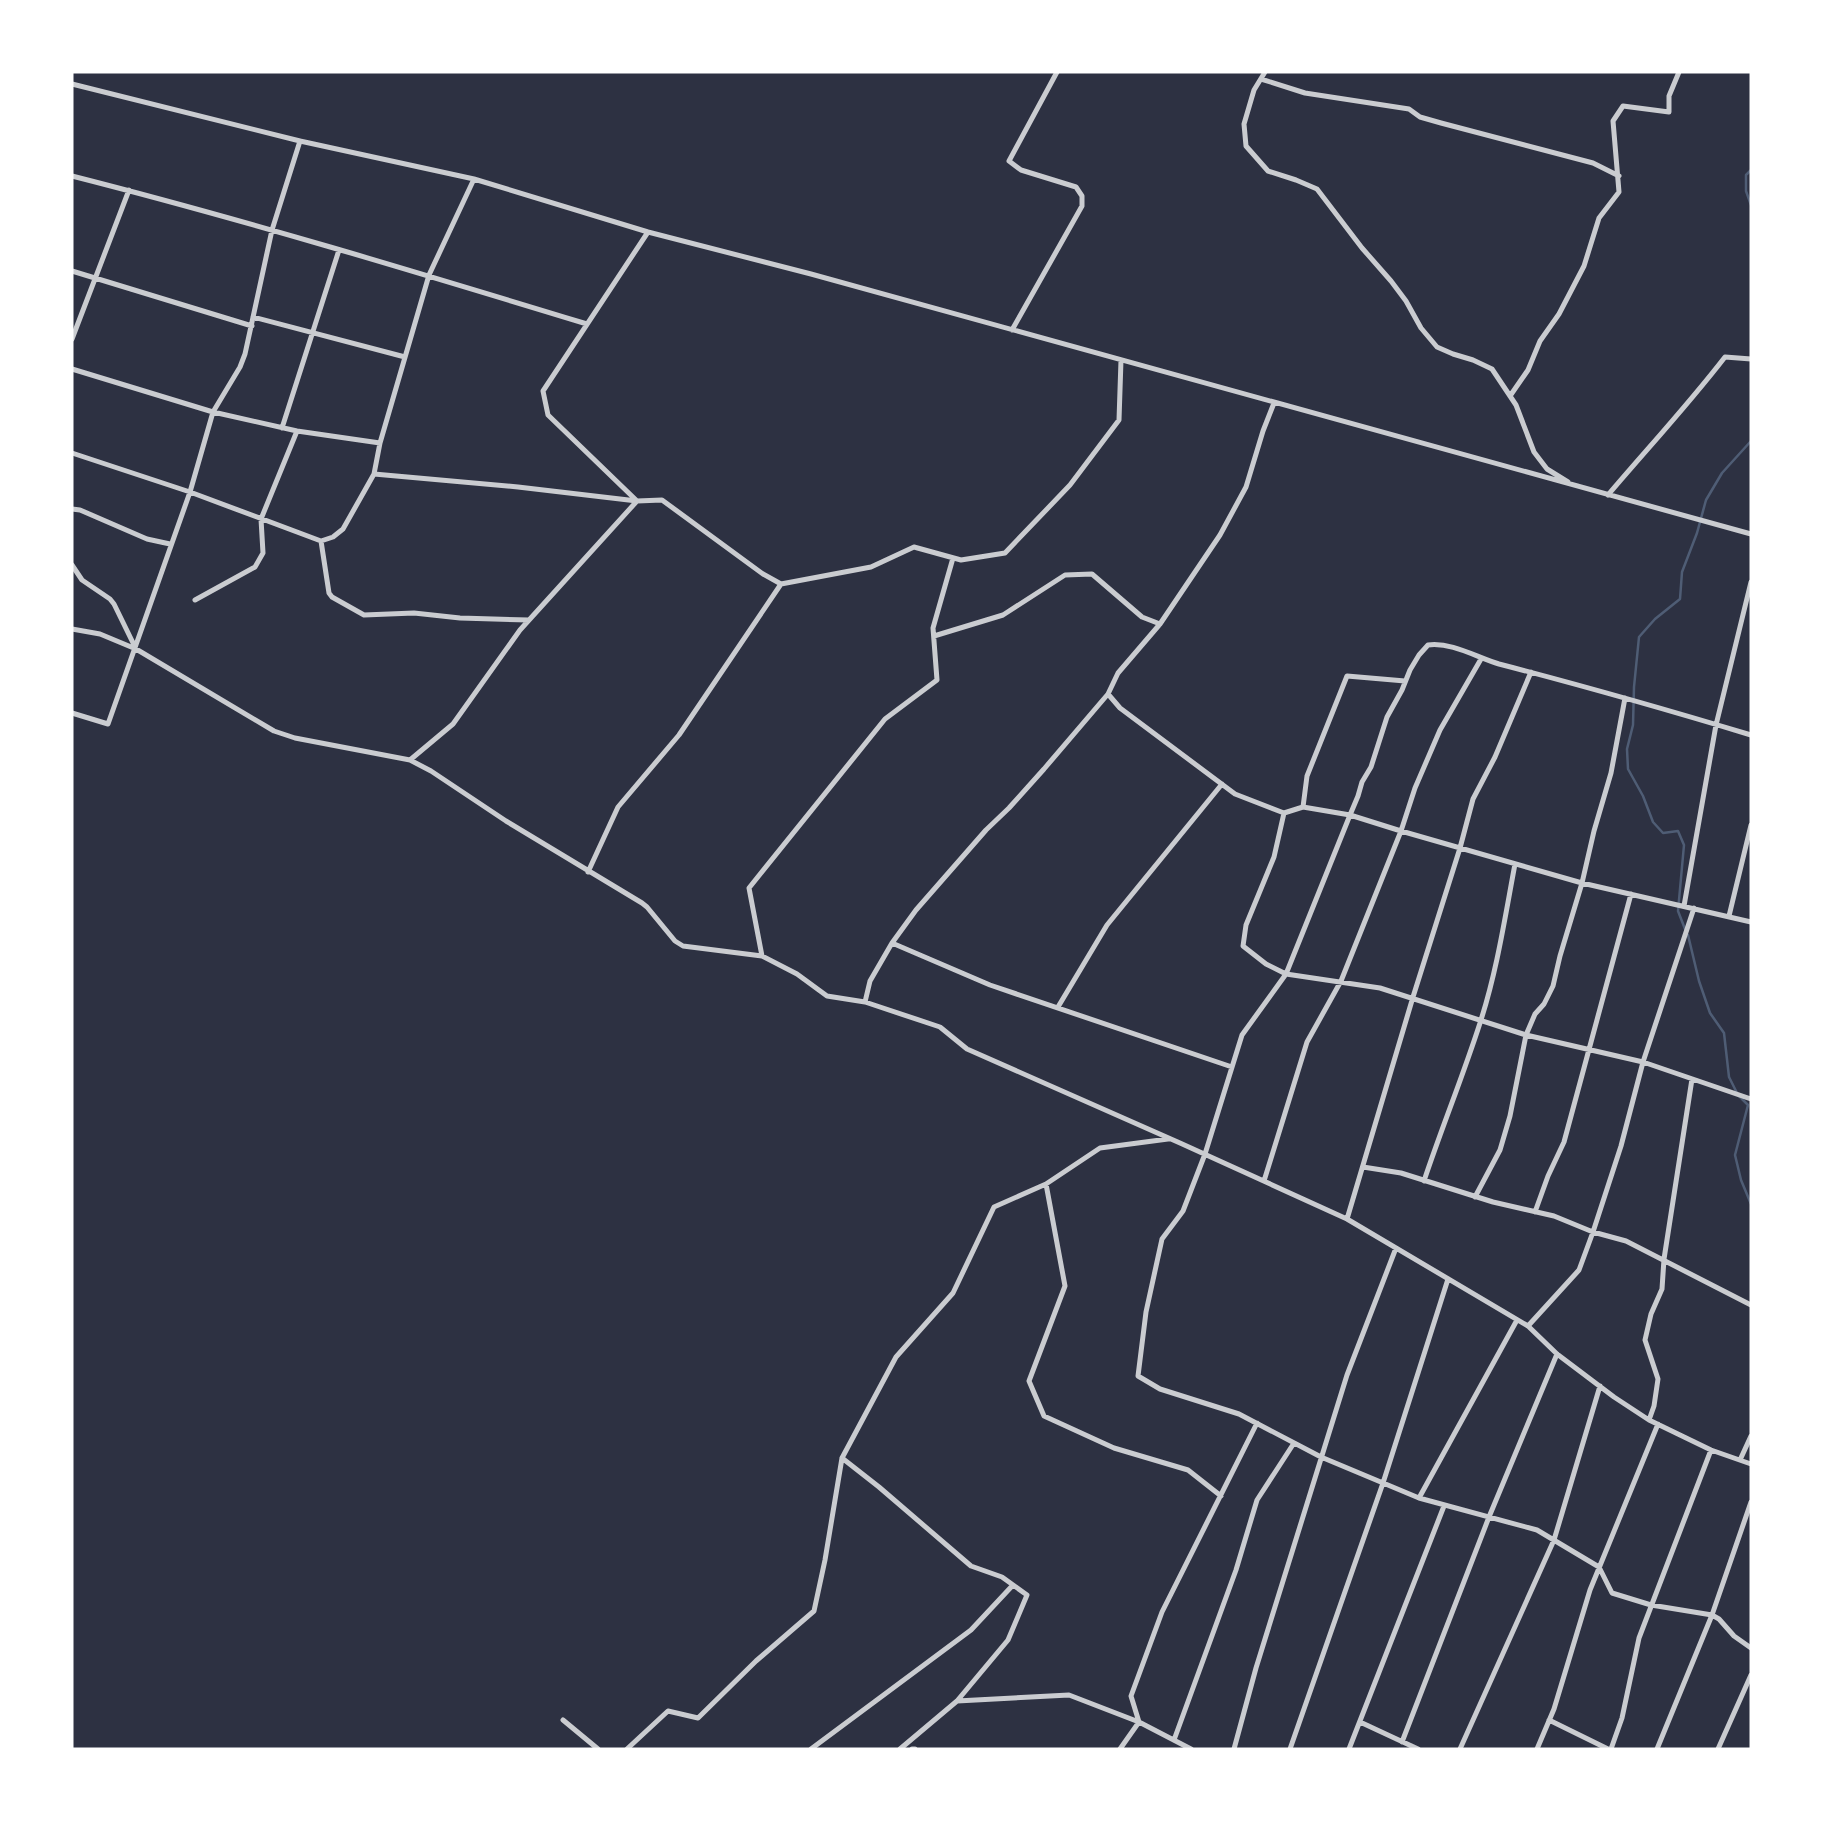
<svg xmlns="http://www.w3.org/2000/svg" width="1823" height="1821" viewBox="0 0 1823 1821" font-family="'PT Sans',sans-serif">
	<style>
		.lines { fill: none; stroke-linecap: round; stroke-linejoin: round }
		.stream { stroke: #4f5d75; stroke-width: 2.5 }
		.minor { stroke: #caccd0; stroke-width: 5 }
	</style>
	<rect width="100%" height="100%" fill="#2d3142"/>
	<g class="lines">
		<!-- stream -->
		<path class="stream" d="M1751,170l-5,5v16l5,14
			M1685,929l-7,-18 6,-66 -6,-14 -15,2 -10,-11 -10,-26 -15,-27 -1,-20 6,-24 1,-38 5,-50 16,-18 25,-20 2,-27 15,-39 9,-33 16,-27 29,-32
			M1688,935l11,46 11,32 14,20 5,44 9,18 10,10 -13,50 6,25 10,24"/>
		<!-- minor -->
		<path class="minor" d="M1265,72l-11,18 -10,34 2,22 22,25 28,9 21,9 45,59 29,33 15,20 15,27 16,19 16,7 20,6 19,9 24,36 18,47 13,17 21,13
			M1261,79l44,14 104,16 11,8 21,6 152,40 26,13
			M72,84l228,57 174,38 174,53 163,42 940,260
			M72,176c173,44 344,96 515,148
			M72,271l180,55
			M253,317l152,40
			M1012,330l70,-124v-10l-6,-9 -55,-17 -12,-9 48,-89
			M72,339l57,-149
			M72,369l141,43 84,19 83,12
			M1510,396l18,-26 12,-29 19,-27 25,-48 15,-48 20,-26 -6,-71 10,-15 46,6v-16l10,-24
			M282,428l57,-178
			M72,453l118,39 131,49 12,-4 10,-8 31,-55 6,-31 49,-168 45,-96
			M374,474l144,13 119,14
			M1608,495c39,-46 80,-90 117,-138l26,2
			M637,501l-89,-86 -5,-24 105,-159
			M72,509l8,1 67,29 23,5
			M321,541l8,52 3,4 32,18 50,-2 46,5 69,2
			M72,565l10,15 28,19 4,5 22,45
			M195,600l60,-33 8,-14 -2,-34 36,-88
			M72,629l28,5 36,15 138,82 21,7 115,22 21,11 75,50 136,82 5,4 28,34 8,5 79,10 35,18 30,22 38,6 75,25 27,22 213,94 167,76 181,107 29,28 57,43 35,23 62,30 40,14
			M934,636l69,-21 62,-40 27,-1 50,43 18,7
			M1108,694l12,14 115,86 49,19
			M72,713l36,11 82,-232 23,-80 27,-45 5,-13 27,-124 28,-89
			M1751,735c-83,-25 -167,-49 -252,-71 -23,-7 -47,-22 -71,-19l-9,10 -9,15 -8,20 -15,27 -16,50 -9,15 -4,14 -8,19 51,16 181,52 169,39
			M410,760l43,-36 67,-94 117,-129 25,-1 101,74 18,10
			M1303,807l4,-31 40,-100 58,5
			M588,872l30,-65 61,-72 102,-151 90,-17 43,-20 47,13 44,-7 65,-68 49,-65 2,-60
			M1684,906l32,-181 35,-143
			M1729,916l22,-91
			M892,943l98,42 242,82
			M762,956l-13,-68 136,-169 52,-39 -4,-52 20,-70
			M865,1002l5,-21 22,-38 24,-33 70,-80 23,-22 35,-39 64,-75 10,-21 42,-49 60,-89 26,-48 17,-56 11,-28
			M1058,1007l49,-82 115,-141
			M1751,1099l-108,-37 -117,-27 -146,-47 -94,-14 -20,-10 -23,-18 3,-21 28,-68 10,-44 19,-6 47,8 -64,159 -44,61 -37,119 -22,57 -21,28 -16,73 -8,64 22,13 79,25 82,43 98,41 118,32 62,37 13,26 39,12 61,10 7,4 15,17 17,12
			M1363,1167l38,6 92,29 61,14 39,16 33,9 125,64
			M1264,1181l43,-139 34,-61 60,-150 14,-43 25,-58 41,-71
			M1424,1181c18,-54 39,-105 56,-158 17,-52 25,-106 35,-159
			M1046,1184l19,102 -36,95 15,35 70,32 74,22 33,26
			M1475,1197l25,-47 10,-34 16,-81 9,-21 9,-10 9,-18 7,-30 22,-73 12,-52 17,-58 14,-75
			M1535,1212l13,-36 16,-34 67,-248
			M1347,1219l66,-222 47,-149 13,-49 22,-42 36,-85
			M1528,1326l51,-56 14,-38 28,-86 22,-84 51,-154
			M1649,1420l5,-14 4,-27 -13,-39 6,-26 11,-25 2,-30 28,-180
			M842,1458l37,29 92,79 31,11 25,18 -19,45 -51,61 -57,48
			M1740,1460l11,-24
			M1419,1498l98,-178
			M957,1701l112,-6 70,27 52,27
			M563,1720l35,29
			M1549,1720l59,29
			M1360,1722l58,27
			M1174,1740l62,-170 21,-70 37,-57
			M1402,1742l87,-225 68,-163
			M627,1749l41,-38 30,7 58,-57 58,-50 11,-51 17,-102 54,-101 57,-64 41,-86 52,-23 54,-36 68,-9
			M811,1749l160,-119 42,-45
			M912,1749h3
			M1120,1749l19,-27 -8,-26 31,-84 95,-189
			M1234,1749l22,-81 91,-293 49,-127
			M1290,1749l93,-266 65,-204
			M1349,1749l95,-243
			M1460,1749l94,-209 46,-154
			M1537,1749l17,-40 36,-119 68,-166
			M1611,1749l11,-31 17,-80 72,-188
			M1657,1749l55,-134 39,-113
			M1718,1749l33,-74"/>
	</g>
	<!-- border -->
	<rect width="1823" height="1821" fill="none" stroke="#ffffff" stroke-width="147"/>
</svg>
